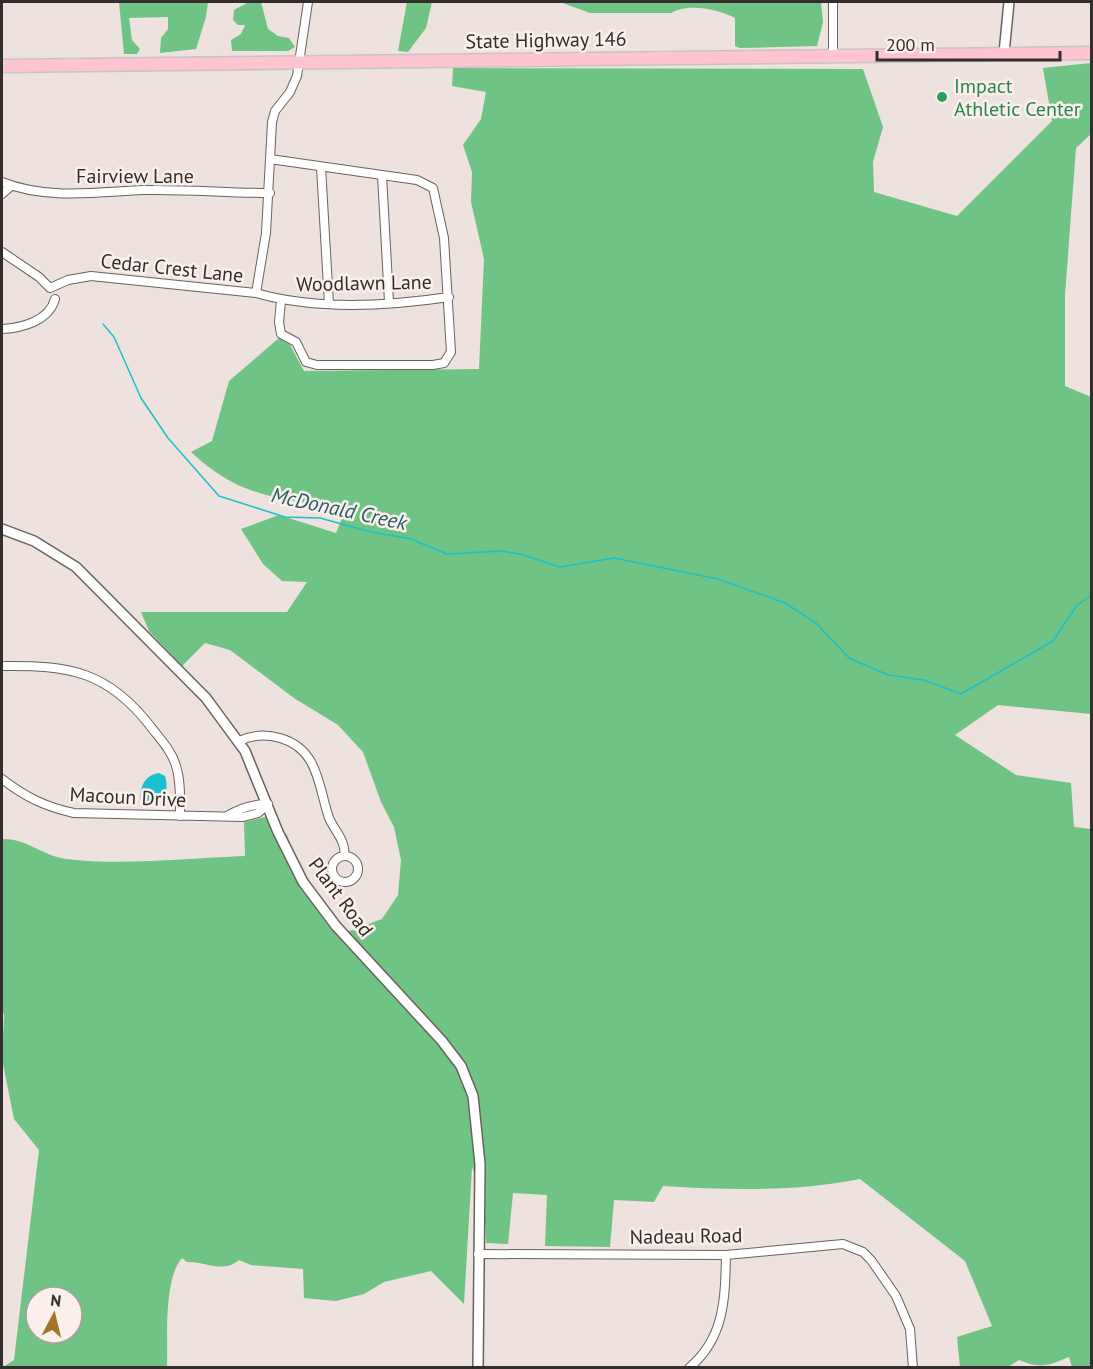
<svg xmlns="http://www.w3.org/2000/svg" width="1093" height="1369" viewBox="0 0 1093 1369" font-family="'PT Sans',sans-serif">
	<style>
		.forest { fill: #6fc384; fill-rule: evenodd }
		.water { fill: #19c2cc }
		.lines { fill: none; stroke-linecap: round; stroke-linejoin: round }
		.stream { stroke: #19c2cc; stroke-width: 1.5 }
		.minor-casing { stroke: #6b625d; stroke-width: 10 }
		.tertiary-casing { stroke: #6b625d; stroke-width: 12 }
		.primary-casing { stroke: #c6c4c4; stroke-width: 15 }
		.minor { stroke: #fff; stroke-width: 8 }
		.tertiary { stroke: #fff; stroke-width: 9 }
		.primary { stroke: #fec5d0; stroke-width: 12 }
		.leisure-dot { fill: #2e9e5b; stroke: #faefea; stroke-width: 2 }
		.labels { text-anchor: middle; stroke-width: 5; stroke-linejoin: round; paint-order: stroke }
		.street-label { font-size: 20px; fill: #332e2d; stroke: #faefea }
		.leisure-label { font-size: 20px; fill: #27864d; stroke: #faefea; text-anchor: start }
		.water-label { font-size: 21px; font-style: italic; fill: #246064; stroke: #faefea }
	</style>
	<rect width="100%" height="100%" fill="#ede2dd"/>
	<!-- forest -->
	<path class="forest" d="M119,2h89l-2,15 -10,32 -36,4 1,-15 7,-9v-12l-39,1 3,22 8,9 -3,5h-13z
		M249,2h12l7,27 10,7 11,2 6,9 -7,4h-56l-1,-11 10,-6 4,-9h-7l-5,-5 1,-10z
		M407,2h25l-6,26 -18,24 -10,-1z
		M560,2h261l2,20 -6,24 -77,2 -5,-2v-28c-17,-9 -47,-15 -64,-5h-81z
		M1091,63v71l-15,14 -11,147v91l26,11v317l-93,-9 -43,30 61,40 55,8 3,44 17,2v538h-19l-3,-10c-22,9 -27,12 -50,3l-11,7h-48l-3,-30 35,-11 -27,-65 -105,-82c-66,13 -130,11 -197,7l-9,16 -40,-2 -4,47 -65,-1 2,-51 -34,-2 -5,51 -22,-1 -2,-45 -12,-31 -8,137 -33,-33 -47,11 -20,12 -28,7 -32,-3 -1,-29 -52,-4 -12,-5c-16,14 -34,1 -52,2l-5,-4c-19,22 -14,81 -15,109h-164l11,-7 25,-210 -25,-31 -12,-60 2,-44 -2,-5v-171c24,-1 41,17 64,20 58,7 120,-1 179,-3l-1,-34 21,-5 22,18 10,29 50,68 35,-13 16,-24 3,-35 -7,-33 -13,-25 -18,-50 -25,-27 -44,-27 -64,-48 -25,-7 -23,23 -33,-35 -8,-19h146l20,-30 -25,-1 -19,-17 -22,-35 38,-14 57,18 10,-25c-64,-9 -105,-9 -155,-56l21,-11 17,-60 50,-43 11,7 14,26 175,-2 5,-110 -13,-57 1,-30 -9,-27 18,-26 5,-27 -34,-6 1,-18 410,1 20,58 -10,35 1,30 83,24 95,-95 -9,-53zM36,1297h36v36h-36z"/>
	<!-- water -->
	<path class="water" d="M159,773l6,3c6,18 -6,33 -24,24 -2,-13 4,-25 18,-27z"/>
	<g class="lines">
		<!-- stream -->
		<path class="stream" d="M103,324l11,13 27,61 27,40 51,58 66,21 35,1 47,13 44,8 36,15 55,-3 22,4 36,12 54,-9 104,21 67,24 31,20 33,35 39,17 36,5 37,14 92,-53 24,-36 15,-10"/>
		<defs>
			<path id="minor" d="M833,2v54
				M270,159l147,21 16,8 11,50 7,114 -7,11 -11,2h-116l-11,-3 -10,-20 -15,-8 -2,-12 2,-21
				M321,167l8,137
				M382,175l7,127
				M2,182c45,18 95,10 142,8 42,-1 84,3 126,3
				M2,194l9,-8
				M2,252l37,25 11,11 18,-8 23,-4 165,17 10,-60 6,-111 3,-11 15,-19 7,-16 11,-74
				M256,293c59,17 133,13 193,4
				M2,329c20,-1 47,-8 53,-30
				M2,666c67,-1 106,5 149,61 9,12 21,24 25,39 5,15 4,34 4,50
				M239,741c13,-6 27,-7 41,-3 39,11 38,48 49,80 5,12 18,24 15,38
				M2,779c23,18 44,28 72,34l169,4 15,-4 10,-9
				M227,816c13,-8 25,-12 41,-12
				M332 869a13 13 0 1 1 26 0a13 13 0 1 1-26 0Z
				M478,1254l248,1 117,-11 20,8 8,8 25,36 14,33 3,39
				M689,1368c36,-30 36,-70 37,-113"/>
			<path id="tertiary" d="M1004,53l5,-51
				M2,529l32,12 42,26 130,131 39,53 33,81 25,50 33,44 106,115 19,25 12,30 7,68 -2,204"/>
			<path id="primary" d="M2,66l1090,-13"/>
		</defs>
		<!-- minor casing -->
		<use href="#minor" class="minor-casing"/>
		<!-- tertiary casing -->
		<use href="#tertiary" class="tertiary-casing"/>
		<!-- primary casing -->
		<use href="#primary" class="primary-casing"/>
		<!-- minor -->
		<use href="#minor" class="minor"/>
		<!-- tertiary -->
		<use href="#tertiary" class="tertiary"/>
		<!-- primary -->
		<use href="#primary" class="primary"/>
	</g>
	<!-- markers -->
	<circle class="leisure-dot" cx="942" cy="97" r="6"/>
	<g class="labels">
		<!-- street labels -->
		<g class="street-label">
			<text transform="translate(546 40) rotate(-1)" y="7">State Highway 146</text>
			<text x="135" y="183">Fairview Lane</text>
			<text transform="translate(172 268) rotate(6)" y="7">Cedar Crest Lane</text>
			<text transform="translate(364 283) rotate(-1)" y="7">Woodlawn Lane</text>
			<text transform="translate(128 797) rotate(3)" y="7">Macoun Drive</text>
			<text transform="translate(341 897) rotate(53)" y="7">Plant Road</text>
			<text transform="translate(686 1236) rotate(-1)" y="7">Nadeau Road</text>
		</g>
		<!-- leisure labels -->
		<g class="leisure-label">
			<text x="954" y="93">Impact<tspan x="954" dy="23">Athletic Center</tspan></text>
		</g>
		<!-- water labels -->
		<g class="water-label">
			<text transform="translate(339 509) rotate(12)" y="7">McDonald Creek</text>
		</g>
	</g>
	<!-- border -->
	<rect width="1093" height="1369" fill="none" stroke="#332e2d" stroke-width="6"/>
	<!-- north arrow -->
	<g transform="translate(54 1315) rotate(7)"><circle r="28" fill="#faefea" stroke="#aaa29e" stroke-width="1.5"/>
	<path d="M0-4.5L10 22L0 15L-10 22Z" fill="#a37527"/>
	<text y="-9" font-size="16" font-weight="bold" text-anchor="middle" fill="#332e2d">N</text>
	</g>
	<!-- scale -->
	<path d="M877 51v9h183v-9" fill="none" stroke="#332e2d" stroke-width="3"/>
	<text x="886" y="51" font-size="18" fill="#332e2d" stroke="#faefea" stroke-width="4.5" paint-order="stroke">200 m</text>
</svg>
